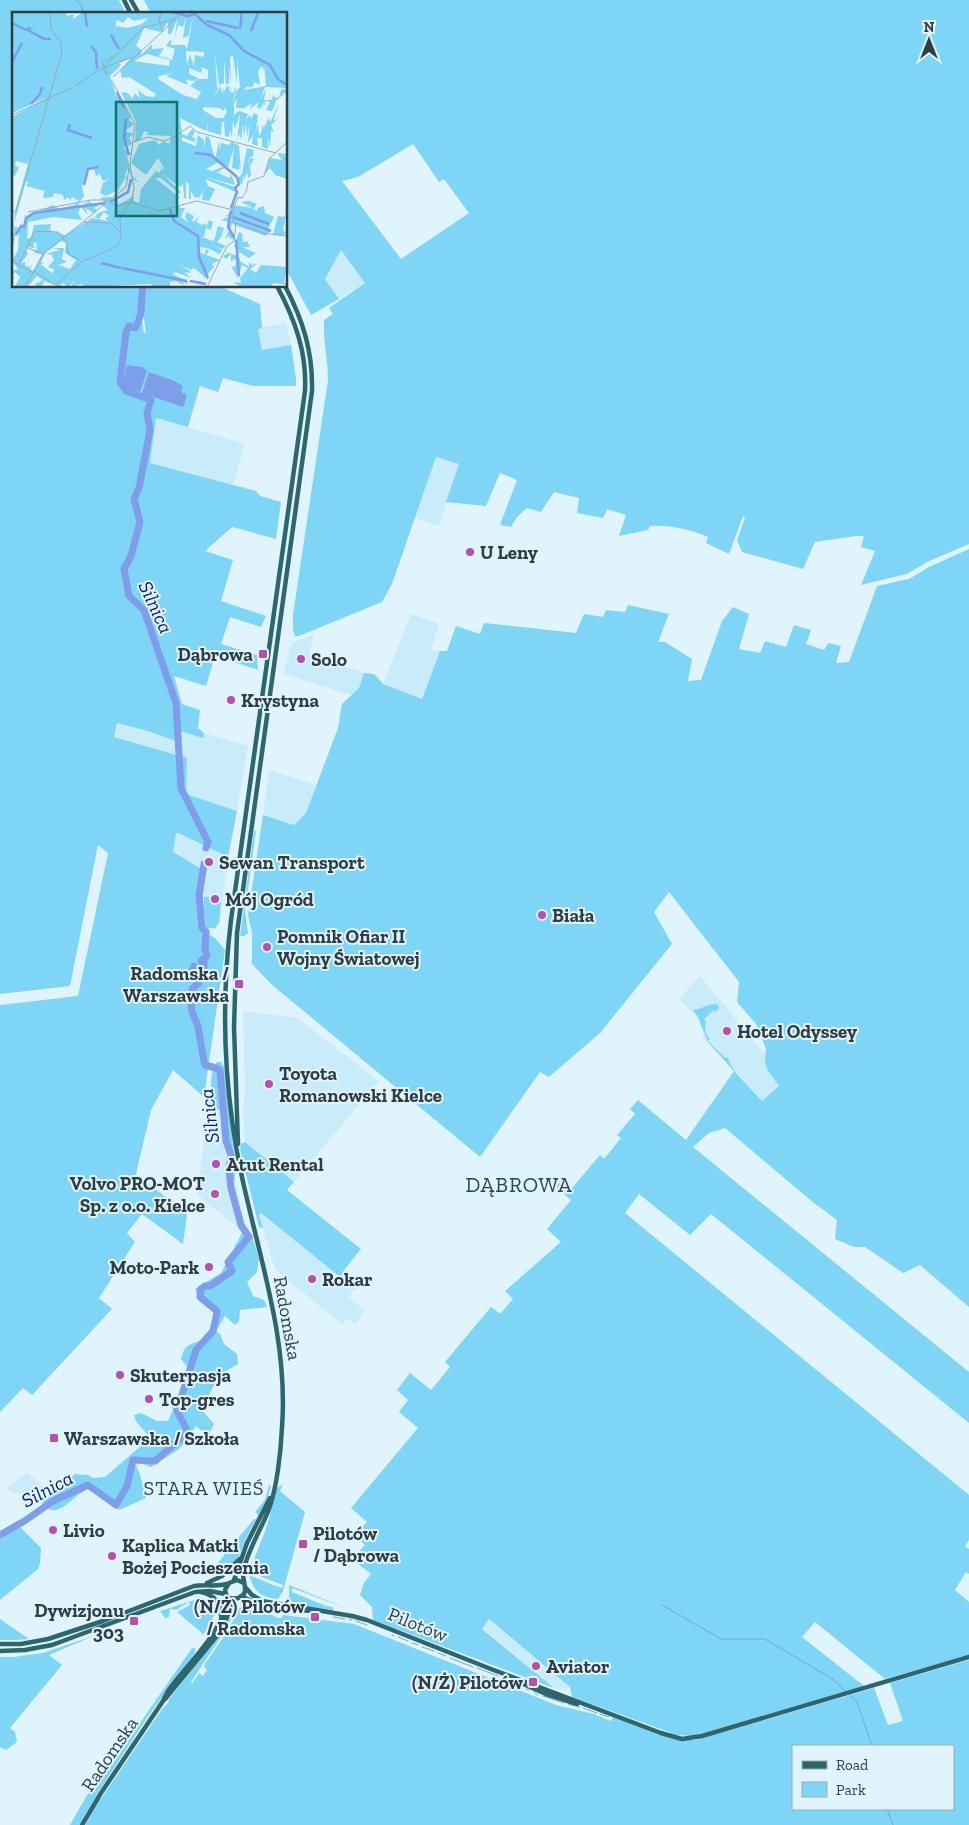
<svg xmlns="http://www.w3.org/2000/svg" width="969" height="1825" viewBox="0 0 969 1825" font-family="'Zilla Slab',serif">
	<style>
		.built { fill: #c9ecfb }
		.green { fill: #7fd5f6; fill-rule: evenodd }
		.water { fill: #7e9deb }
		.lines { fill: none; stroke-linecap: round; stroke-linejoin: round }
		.stream { stroke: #7e9deb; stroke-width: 1 }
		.river { stroke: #7e9deb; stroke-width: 7 }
		.major { stroke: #2d676d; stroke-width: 4.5 }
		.poi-dot { fill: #b74eb1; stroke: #dff4fd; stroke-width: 2 }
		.labels { text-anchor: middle; stroke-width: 4; stroke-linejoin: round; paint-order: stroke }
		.poi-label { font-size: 19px; font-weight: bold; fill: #303e44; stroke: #dff4fd; text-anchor: start }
		.street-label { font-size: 19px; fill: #303e44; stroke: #dff4fd }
		.water-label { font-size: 20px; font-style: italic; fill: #0c1c75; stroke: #dff4fd }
		.neighbourhood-label { font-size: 20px; letter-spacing: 1px; fill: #284753; stroke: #dff4fd }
		.quarter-label { font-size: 21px; letter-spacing: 1px; fill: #284753; stroke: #dff4fd }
		.inset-river { fill: none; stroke: #7e9deb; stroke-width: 2.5 }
		.inset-road { fill: none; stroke: #99abb3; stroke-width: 1 }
		.view { fill: #0f766e; fill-opacity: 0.15; stroke: #0f766e; stroke-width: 2.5 }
		.inset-edge { fill: none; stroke: #303e44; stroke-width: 2.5 }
	</style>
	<rect width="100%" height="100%" fill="#dff4fd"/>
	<!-- built -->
	<path class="built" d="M341,249l24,34 -26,16 -14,-20z
		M286,323l5,22 -29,5 -4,-22z
		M156,418l89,26 -12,41 -83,-22z
		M436,457l23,7 -20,62 -24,-8z
		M411,614l28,10 -8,26 9,1 -18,48 -39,-15z
		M314,635l-5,19 55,19 -5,15 -7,7 -69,-21 9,-31z
		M117,723l34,9 30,11 -1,-13 23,8 1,-5 44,13 -11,65 -51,-17 1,-36 -73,-21z
		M269,770l47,15 -10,28 -12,12 -31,-10z
		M178,833l50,24 -8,65 -4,7 -11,1 -2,-45 -30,-33 3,-18z
		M700,976l86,104 -23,21 -59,-62 -5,-20 -20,-20z
		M243,1011l54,7 82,63 -85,101 -49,-40 -2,-34 2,-20z
		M209,1104l13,7 2,31 11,38 11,50 -3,1 -46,-36z
		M261,1212l94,77 -6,8 16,14 -10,13 -7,-6 -6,7 -67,-56 -16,-54z
		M27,1472l18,17 -13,10 -24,-9 -1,-3z
		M488,1619l83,68 -10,3 -7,-2 -72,-60z"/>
	<!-- green -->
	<path class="green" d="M0,0h119l7,14h-112v272h128l-3,14 5,33h2l-5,-33 3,-14h75l41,18 2,24 -4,1 4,21 29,-5 5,34v7h-43l-30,-8 -5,14 -18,-6 -12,41 -32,-9 -6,45 106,28 4,5 21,6 -5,37 -44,-12 -27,24 28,9 -12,41 45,15 -5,11 -31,-10 -9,27 36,11 1,15 -43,-14 -9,30 -32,-10 8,28 18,6 -2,18 6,5 -1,5 -23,-7 1,12 -30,-11 -34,-9 -3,14 73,21 -1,36 51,17 -9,46 -50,-24 -2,1 -3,18 32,19 -2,14v23l1,-11h9v8h3l1,-4 4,1 -2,20 -4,6h-9l-2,-17v21l11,6 10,12 -21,147 -31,-27 -22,40 -15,64 51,40 -4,30 -41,-30 -15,19 8,9 -36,56 13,11 -80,86 -9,-7 -23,24v-407l78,-9 30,-143 -10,-8 -28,141 -70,8z
		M144,0h825v544l-42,18 -20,12 -46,11 14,-34 -14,-4 3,-11h-8l-41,6 -12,27 -61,-17 -5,-12 8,-22 -2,-2 -14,38 -23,-11 2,-6c-20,-8 -37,-12 -58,-11l-2,4 -29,6 7,-21 -19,-6 -4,9 -26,-5 2,-15 -25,-6 -13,20 -14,-4 -10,9 -6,10 -11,-2 17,-45 -17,-7 -14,33 -40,-4 13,-38 -23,-7 -44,127 -10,18 -83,34h-4l-2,-7v-14l35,-235c0,-20 -5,-40 -4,-60l9,-6 -4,-6 36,-25 -24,-33 -16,29 14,20 -28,16 -25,-46v-255h-135zM413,144l26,38 5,-3 25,34 -68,46 -59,-78 16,-4z
		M969,549v758l-49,-42 -17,8 -38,-26h-11l-19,-8 2,-19 -23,-17 -89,-75 -16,5 -16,14 276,225v51l-258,-209 -21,21 -51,-41 -14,19 344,282v45l-4,6 4,3v25l-3,-2 -11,18 14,12v53l-84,24 -70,-57 -13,15 62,49 -160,47 -12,3 -15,-1 -105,-38 -2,-10 -81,-68 -7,10 72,59 -181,-68 -1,-13 -12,-12 4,-12 7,-9 -19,-15 13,-14 -10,-10 12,-13 -16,-14 67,-80 -19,-16 9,-12 -11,-10 13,-17 21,17 19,-23 -5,-5 46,-55 9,7 13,-15 -8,-8 56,-49 -14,-13 24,-29 -15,-13 6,-7 10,8 28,-33 4,4 17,-21 -4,-3 18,-21 -5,-5 8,-9 48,40 48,-69 -26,-29 -10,-25 -5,-7c8,0 17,-8 25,-5l1,3 -3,4 -2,-2 -10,9 2,3 -1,10 5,7 -2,2 17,17 3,-1c1,8 5,9 7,15l27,29 17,-15 -11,-15 -3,-8 1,-14 -10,-25 -19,-22 2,-20 -70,-90 -15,20 18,32 -72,89 -51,44 -9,-5 -60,85 -209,-173 -19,-20v-31l-4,-18 15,-100 31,10 12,-12 32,-85 4,-24 17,-16 5,-15 10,1 9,10 39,15 18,-48h7l9,-25 24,8 4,-11 92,10 8,-19 19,3 3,-7 19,2 3,-7 41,9 -11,28h7l27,17 -4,22 13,-1 21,-59 11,-14 16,7 -10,35 21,4 5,-12 21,6 8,-22 17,5 -5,14 18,6 4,-7 13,3 -5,17 13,-1 28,-76 32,-7 20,-12z
		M254,831h2l-11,80 3,22 -4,3h-4z
		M217,1062h4l3,5 11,96v15l-3,9 -3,-12v-17l-4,-17 -3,-29 -13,-8c4,-13 -1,-31 8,-42z
		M245,1142l49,40 -7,8 74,59 -17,21 16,13 -5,6 -94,-76 -2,2 4,13 -4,-1 -19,-78 1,-5z
		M246,1230l6,5 7,24 -2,13 -10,10 6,14 11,4 3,7 -27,3 -1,12 -4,3 -10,-9 -9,15 4,3 4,10 13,10 1,10 -19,11 -10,20 -11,11 16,18 -6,12 -12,-10c-14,26 -23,26 -45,41l-14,-5 -2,2c6,9 8,23 11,34l-27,12 -31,-21c-16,6 -28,32 -46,16l1,-5 32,-26 13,1 5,3 12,-1 45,-39 -14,-17 -2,-6 7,-2 16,8h11l5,-11 -3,-6 9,-7 10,-28 -8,-10c4,-22 21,-12 31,-28 3,-5 3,-14 4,-20 -10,-5 -18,-11 -21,-22l26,-16 22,-42z
		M283,1484l-3,7 25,21 -22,79 -5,8c-19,-2 -23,-7 -29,-24l24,10 10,3v-3l-34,-13 17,-43 10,-36 4,-5 -5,6 2,-6z
		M269,1485l2,1 -4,14 -21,38 -8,21 -20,18 1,-7 -3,-2v-3l38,-46h3l2,-3 -4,-4 10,-12z
		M20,1527l21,21 -1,15 -2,6 -38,31v-61z
		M289,1586v-1l59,24 -56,-21v4l34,14 7,1v4l-39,-6 -5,-7z
		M201,1598l11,4 4,8 -6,15 -8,11v-3l-25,-21 13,-7 -1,-3 -13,8 -6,-1 -1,8 -4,1 -5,-7z
		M245,1605h7l26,13h3l2,-3 71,9 202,81 38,9 17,7 2,-4 61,22 21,1 22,-6 157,-46 14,37 15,-4 -13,-38 79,-23v165h-884l11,-19 66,-97 6,-6 1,-4 53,-67 11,-25 2,1 -8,20 -36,54 1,2 7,-11 4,3 4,-6 -3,-3 1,-3 24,-35 9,-20zM793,1746h160v63h-160z
		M0,1619l29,20 -13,1h-16z
		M96,1635l-47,20 13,10 -52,63 5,4 2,10 -11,8 -6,-3v-90h13l30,-4z
		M192,1648h3v5l-46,62 -50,76 -20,34h-9l17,-30 22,-27z"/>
	<!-- water -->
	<path class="water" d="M127,365l15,2 5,4 -7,21 -14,-4 -3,-6z
		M149,372l23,8 11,6 -2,5 2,3 2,-1 2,3 -4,11 -41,-14z"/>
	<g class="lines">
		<!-- stream -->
		<path class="stream" d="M76,0l5,5 3,9
			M662,1605l59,34h44l69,41 11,11
			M333,1617l12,2
			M349,1619l3,1
			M356,1621l11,4
			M392,1635l2,1
			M398,1637l10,4
			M412,1643l6,2
			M422,1647l12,4
			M438,1653l8,3
			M450,1658l23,9
			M477,1668l21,8
			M502,1678l20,10
			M526,1689l3,1
			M534,1692l4,3
			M543,1696l21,7
			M850,1696l7,6 15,44
			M568,1704l12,3
			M583,1708l14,5
			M600,1714l9,3
			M887,1809l6,16"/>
		<!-- river -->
		<path class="river" d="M143,286c-3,17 1,28 -8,42l-6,-2 -3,6 -6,50 6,9 25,9 -4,13 3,17 -11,58 -5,11 6,23 -9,34 -7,13 5,27 15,14 32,93 5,85 27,54 -2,6
			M0,1535l26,-15 27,-19 35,-16 28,20 11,-19 6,-26 22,1 33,-29 -11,-21 19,-61 17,-19 4,-18v-2l-17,-14 1,-8 4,-3h5l22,-15 -4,-9 21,-25 -8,-12 -10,-37 -2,-17 2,-16 -5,-14 -6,-70 -4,-3 -11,-3 -1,-3 -6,-36 -6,-14 -1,-10 3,-6 -2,-7 7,-6v-6l-8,-3 3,-8 2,4 8,-2v-5l-3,-2 6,-5 -2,-7 1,-17 -4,-4 -3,-32 5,-32"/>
		<!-- major -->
		<path class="major" d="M124,0l7,14
			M131,0l8,14
			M238,1144l-4,-117 3,-94 75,-542c1,-39 -9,-71 -27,-105
			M234,1580l13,-37 23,-45
			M207,1583l15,-7 18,-17
			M244,1583l-7,-3 -8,3 -4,7 2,7c4,2 7,2 11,1 13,-4 4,-17 5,-26 5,-23 18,-42 26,-63 8,-21 12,-59 13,-82 8,-105 -37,-204 -50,-307 -9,-66 -9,-134 -1,-200l74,-529c2,-39 -10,-71 -28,-105
			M246,1588l6,7 10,6 90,15 15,4 124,49 170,64 21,6 20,-3 267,-79
			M201,1592c13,3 20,10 20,24
			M241,1596l24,11 46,4
			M0,1644h21l27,-5 55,-18 91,-35c11,-2 22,1 33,-2
			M0,1651l25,-1 27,-5 143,-53 15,-1 15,3
			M521,1683l25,11 31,10
			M165,1699l55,-67 15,-33
			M82,1825l19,-32 62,-92 5,-10c18,-26 58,-61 59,-94"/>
	</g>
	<!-- markers -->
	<g class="poi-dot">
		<circle cx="470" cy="552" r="5"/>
		<rect x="258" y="649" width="10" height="10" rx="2.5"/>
		<circle cx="301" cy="659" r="5"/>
		<circle cx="231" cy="700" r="5"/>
		<circle cx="209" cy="862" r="5"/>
		<circle cx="215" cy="899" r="5"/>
		<circle cx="542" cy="915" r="5"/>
		<circle cx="267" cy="947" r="5"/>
		<rect x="234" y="979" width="10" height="10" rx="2.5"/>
		<circle cx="727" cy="1031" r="5"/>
		<circle cx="269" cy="1084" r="5"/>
		<circle cx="216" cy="1164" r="5"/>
		<circle cx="215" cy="1194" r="5"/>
		<circle cx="209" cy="1267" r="5"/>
		<circle cx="312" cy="1279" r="5"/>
		<circle cx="120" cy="1375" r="5"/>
		<circle cx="149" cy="1399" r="5"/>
		<rect x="49" y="1433" width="10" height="10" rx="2.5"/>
		<circle cx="53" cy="1530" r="5"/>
		<rect x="298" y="1539" width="10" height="10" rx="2.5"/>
		<circle cx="112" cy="1556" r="5"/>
		<rect x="310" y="1612" width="10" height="10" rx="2.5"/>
		<rect x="129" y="1616" width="10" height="10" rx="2.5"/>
		<circle cx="536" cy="1666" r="5"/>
		<rect x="528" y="1677" width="10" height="10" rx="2.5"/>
	</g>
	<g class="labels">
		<!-- poi labels -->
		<g class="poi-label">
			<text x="480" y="559">U Leny</text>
			<text x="253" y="661" text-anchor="end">Dąbrowa</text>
			<text x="311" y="666">Solo</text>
			<text x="241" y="707">Krystyna</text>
			<text x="219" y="869">Sewan Transport</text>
			<text x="225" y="906">Mój Ogród</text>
			<text x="552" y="922">Biała</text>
			<text x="277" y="943">Pomnik Ofiar II<tspan x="277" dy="22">Wojny Światowej</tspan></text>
			<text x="229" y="980" text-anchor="end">Radomska /<tspan x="229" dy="22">Warszawska</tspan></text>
			<text x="737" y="1038">Hotel Odyssey</text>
			<text x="279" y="1080">Toyota<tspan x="279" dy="22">Romanowski Kielce</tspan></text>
			<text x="226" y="1171">Atut Rental</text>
			<text x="205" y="1190" text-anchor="end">Volvo PRO-MOT<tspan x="205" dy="22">Sp. z o.o. Kielce</tspan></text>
			<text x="199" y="1274" text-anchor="end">Moto-Park</text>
			<text x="322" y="1286">Rokar</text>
			<text x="130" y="1382">Skuterpasja</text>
			<text x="159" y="1406">Top-gres</text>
			<text x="64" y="1445">Warszawska / Szkoła</text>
			<text x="63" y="1537">Livio</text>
			<text x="313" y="1540">Pilotów<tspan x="313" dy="22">/ Dąbrowa</tspan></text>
			<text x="122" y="1552">Kaplica Matki<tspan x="122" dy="22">Bożej Pocieszenia</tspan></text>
			<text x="305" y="1613" text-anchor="end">(N/Ż) Pilotów<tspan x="305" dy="22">/ Radomska</tspan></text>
			<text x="124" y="1617" text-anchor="end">Dywizjonu<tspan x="124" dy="22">303</tspan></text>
			<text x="546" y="1673">Aviator</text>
			<text x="523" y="1689" text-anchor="end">(N/Ż) Pilotów</text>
		</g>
		<!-- street labels -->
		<g class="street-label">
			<text transform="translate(288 1318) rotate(80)" y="7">Radomska</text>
			<text transform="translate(418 1624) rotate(22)" y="7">Pilotów</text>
			<text transform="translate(109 1754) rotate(-56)" y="7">Radomska</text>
		</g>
		<!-- water labels -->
		<g class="water-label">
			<text transform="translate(156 607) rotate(65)" y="7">Silnica</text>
			<text transform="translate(209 1116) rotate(-97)" y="7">Silnica</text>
			<text transform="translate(47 1489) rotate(-28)" y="7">Silnica</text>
		</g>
		<!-- neighbourhood labels -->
		<g class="neighbourhood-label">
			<text x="204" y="1495">STARA WIEŚ</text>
		</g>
		<!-- quarter labels -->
		<g class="quarter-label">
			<text x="519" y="1192">DĄBROWA</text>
		</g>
	</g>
	<!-- overview -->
	<g transform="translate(12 12)">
		<rect width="275" height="275" fill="#dff4fd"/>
		<path d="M0,0h53l3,4 5,-2v5l10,-7h76l1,3 1,-3h126v76l-22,-1 -5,13 6,-11 -2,11h7l3,-5 1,3 4,-1 2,-7 4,-1 2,2 -11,10 -4,10 -6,-1 4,-8 -4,-1 -4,9 3,-9 -5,8 -3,-2 2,-5 -9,7 2,-6 -8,5h-8l1,-10 -3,6v11l5,-4 9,3 -3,8 5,-8 1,5 3,-6 4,2 -3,20 3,-12 1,14 4,-10h-4l6,-1 4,-9 1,6 9,-20 -6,18 6,-3 -8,7 3,8 -3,-3 -1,18 -2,-11v12l-6,-2v-9h-5l1,8 -6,-2 1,-9 -5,8 2,-20 -3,14 -1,-14 -2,14 -1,-13 -2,15 -2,-5 -2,7 3,-27 -5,15 -2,-9 -1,18 -2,-8 -1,7 -4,-1 -1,-14h-2l-1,13 -14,-4 1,-10 -2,10 -26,-13 2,16 5,2 5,-7 3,3 -3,5 4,2 -2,3 -12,-5v4l14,5 2,-11 6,5v8l2,-12 3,1 6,23 4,-19 1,9 1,-7 9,2 1,-4 8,5 2,25 -1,-6 -1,5 -7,-2 2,-20 -6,19 10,11 4,-4 5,-26 7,2 -1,6 -4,2 -1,8 2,-8 4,1 -4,7 1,10 -3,2 -1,-6 -3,8v-7l-2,12 -13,-17 -12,-5 -11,6 6,2 10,-4 3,1 -7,3 4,2 -7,-1 15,6 1,-4 4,11 -30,-8 30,10 2,5 -5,13 21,3 -12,-6 8,-1 8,3 -4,5 5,2 -1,-3 7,-2 1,7 9,4 -6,12 -30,-11 32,13 -4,5 -34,-12 -2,6 6,10 3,-8 3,1 1,9 4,-1 3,6h-8l14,6 -7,5 -10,-6 -1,10 2,-5v4l9,6v-5l3,3 6,-2 -8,6 6,4 5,-8 26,2 -3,15 1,2 2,-3v4l-14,-2 -1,3 13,1h-44l-8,-5 8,1 -1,-5 8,-10 -6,-3 -4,13 -7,-12 4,1 1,-7 -4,-2 2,2 -3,1v-7l-5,5 -3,-3 5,-3 10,3v-9h-4l3,-6 -8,-3 1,-3 -5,4 4,-9 -1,-8 -7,-2 7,-3 -2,-2 3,-1 7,-22 -31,-13 3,7 7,3 -6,12 -7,-1 1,-9 -4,7 -5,-1 -3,-6v8h-2v-13l-2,9 2,-11 -3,-2v16l-2,1 -1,-15 -3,3 -19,-14 19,18v3l-19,-16h-6l25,20 -3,1 2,4 -3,-1 4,6h5l-4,9 7,5 -3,-5 2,-5 6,4 3,-5 -4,9 2,2 6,-7 -4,7 6,3 4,-2v5l3,-8 4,2 -2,8 -5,-2 -2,9h-3l13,4 4,-15 6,2 -3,8 6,-7 -10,13 9,4 -4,3 -7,-3 7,4 -2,4 -13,-6 -7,-1v5l5,3 1,-6 3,2 -3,4 14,5 -8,4 2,3 -7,8 1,5 -14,-12 -3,2 -12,-6 11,7 1,2 -7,-1 7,6 -16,-6 -2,2 13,7h15l3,4 -17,-4 1,3 -5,-2 1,3 -9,-4 -5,1v5h-18l-1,-3 -67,3 -2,-3 -11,3 3,-7 -5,7 -7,-4 -2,4 -16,-6 -2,5 -5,1 -2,-3 8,-4 -6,-4 -6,7 2,4 -2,-4 -3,2 2,2 -15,-1 5,-9 -5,-5 -3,4 3,3h-3v-4l1,-1 -1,-3 6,-2 -6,-8 6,-11 1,-17 -4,3 -3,16 3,-39 -3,-2h3l13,-47 -12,-3 -1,5 4,1 -4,9 -3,-1v-58l36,-20 -36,16zM116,5l6,4 14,-3 -6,6 -15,4 -10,-2 -2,3 2,-9 6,3zM174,5l-3,21 5,-2 5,-18 -6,31 -2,-4h-15l2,-4 -2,-1 -4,6 9,3 -3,11 -6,-2 1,-3 -2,3 -6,-2 5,-8 -12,1v-5l-11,11 1,-5 -6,-4 8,-18 3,-1 -2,6 2,-4 14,3 7,-10v13l3,-2v2l6,-16 -2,18 3,-12 5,2zM174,39l18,1v5l-9,-2 -1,12 -4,-13 -3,11zM203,41l4,32 5,-2v-25l2,27 3,-2v-16l2,17 -1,-27 3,-1 4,28v-25l3,28 -4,5v-6l-2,6 2,1 -4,14 3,-14 -5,-1 2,-5 -3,4v-5l-3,1 -3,8 1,-7 -3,5v-7l-7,11 5,-11 -2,2zM135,42l23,6 -1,6 -35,-5zM119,46l-11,12 2,8 7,-1 27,17 -2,3 -8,-1 -8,-6 2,8 -6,-5 -1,6 -5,-6 -7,-1 15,30 -1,20 5,-2 4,-9 4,1 -1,3 23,1 1,3 -2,5 -6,-3 -4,4 -4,-5 -16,4 -8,19 15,12 12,-17 7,12 -6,-4 3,3 -3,4 -3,-2 -15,18 -2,14 -5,-2v-5l-16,9 -1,-7 -10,-1 -7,1 6,5 -13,1 -4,-3 -8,5 -3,-2 6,-8 -2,-9 6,-18h6l2,7 4,-2 3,7 6,-2 -6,4 -3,10 6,3 12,-6 7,-12 3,2 -3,-4 2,-7 6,10 6,4 -8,-9 -4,-19 4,-2 -8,-5 9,-4 -3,-7 5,-3 -9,-3 9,-7 -5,-4 2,-2 -8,-17 -7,-6 -6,-19 11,-11 -2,-2zM252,52l2,22 -22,4 2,-3h7l1,-5 6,3 -2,-14 4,-5 2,4zM189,55l7,3v9h-10l-8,7 11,6 -4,7 -14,-4 -25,-16 1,-3 15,-3 -8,3 22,9 -2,-5 9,1 3,-3 -9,-4v-6l13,5zM191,95l17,1 3,3 2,-3 2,4 -4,6h-7l-13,-8zM14,169l2,1 -2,4 19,5 -2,5 1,2 9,-1 1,-4 9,2 1,5 5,-3 1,4 2,-4 7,4 -5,4 -15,4 -6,-4 -27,12 -2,-3 2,8 -9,8 1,-3h-5zM89,192l7,6 -10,3 -3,4 4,2 5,-7 5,4 -4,3 4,2 -17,-3 -27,17 -15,-5 1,-6 -17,1 -3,12 -4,2 1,-17 25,-5 29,3 -4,-7 3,-6 7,8 -3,-7 9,5 3,-3 -3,-2zM49,229l5,2 -1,10 11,7 -6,9 -12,-4 9,-3 -5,-3 2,-11h-12zM24,230l1,8h-2l-1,3 8,1 -9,17 -3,-2 3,-6 -3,4 -4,-1 5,-8 -6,9v-5l-4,1 7,-9 -3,-7 10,1 -2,-4zM40,236l8,2 -14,4 6,1 2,5 -6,7 7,3 -3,3 -12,-9 4,-1 -3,-1 5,-10zM265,141l10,1v25l-12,-4 -5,-7 -5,6 5,-16 12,2zM274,201l-3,18 3,1 -3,4 -10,-1 5,-19 6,1z" fill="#7fd5f6" fill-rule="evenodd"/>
		<path class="inset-river" d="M73,0l2,15M160,0l15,4 8,-2 12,11 22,10 15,16 26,14 8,14 9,6M194,9l32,7M0,11l14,7 5,-2M228,17l2,-17M16,18l16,9h7M239,19l7,-18M99,23l8,14M79,34l5,6 1,17M0,50l10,-19M105,80l7,16M19,92l9,-10 2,-7M114,107l-2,19 5,17M58,112l-2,6 24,8M183,141l16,2 26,22M72,173l4,-16 10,-2M98,190l18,-10 3,-13M219,196l6,-16 -2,-4 4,-4 -2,-7M158,197l4,12 24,15 1,21 9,21M219,199l-3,16 6,10M228,201l29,11M221,205l38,14M4,223l5,-9 3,1 2,-9 8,-5 71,-10M224,228l3,36M89,251l20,5M110,256l65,13M178,269l16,3"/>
		<path class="inset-road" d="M149,0l-2,8 4,12M99,53l22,-8M96,63l-6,-6 9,-4M96,63l-6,-13 12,-6M101,65l63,-58M100,69l23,43 -5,40 4,25 -3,13M63,74l30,-20 38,-38 29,-8 12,-8M0,103l61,-28M121,130l15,-5 16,4 9,-3 17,-12 7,6 79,21M97,188l17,-13 3,-19M97,189l7,5 14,-4M119,190l28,9 38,-10 36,9v12l30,11 24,3M221,198l5,-13 4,1 4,-6 2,-10 16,-6 5,-17 18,-17M4,199l46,-158 -2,-12 -9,-12 -1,-17M16,200l63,-12h17M71,210l28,1 9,9M71,210l25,-21M55,231l1,11 12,6M13,235l18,7M0,249l22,12M7,252l16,-33 23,1 9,11M22,259l21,14M44,273l25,-23 37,-16 3,-8 -1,-19 10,-17M13,275l19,-34 39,-31M195,275l20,-41 7,-5 2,-18"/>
		<path class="view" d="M104,90h61v114h-61z"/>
		<rect width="275" height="275" class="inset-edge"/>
	</g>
	<!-- legend -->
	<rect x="792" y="1745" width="162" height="65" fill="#dff4fd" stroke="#99abb3"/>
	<rect x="802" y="1761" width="25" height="8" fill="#2d676d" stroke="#99abb3"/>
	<text x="836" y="1770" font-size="15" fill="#303e44">Road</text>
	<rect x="802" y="1782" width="25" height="15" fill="#7fd5f6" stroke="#99abb3"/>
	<text x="836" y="1795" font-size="15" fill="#303e44">Park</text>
	<!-- north arrow -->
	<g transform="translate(929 40)" stroke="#dff4fd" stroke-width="4" paint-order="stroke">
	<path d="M0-4L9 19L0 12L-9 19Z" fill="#303e44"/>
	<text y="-8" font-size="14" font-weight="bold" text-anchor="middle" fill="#303e44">N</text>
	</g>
</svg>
